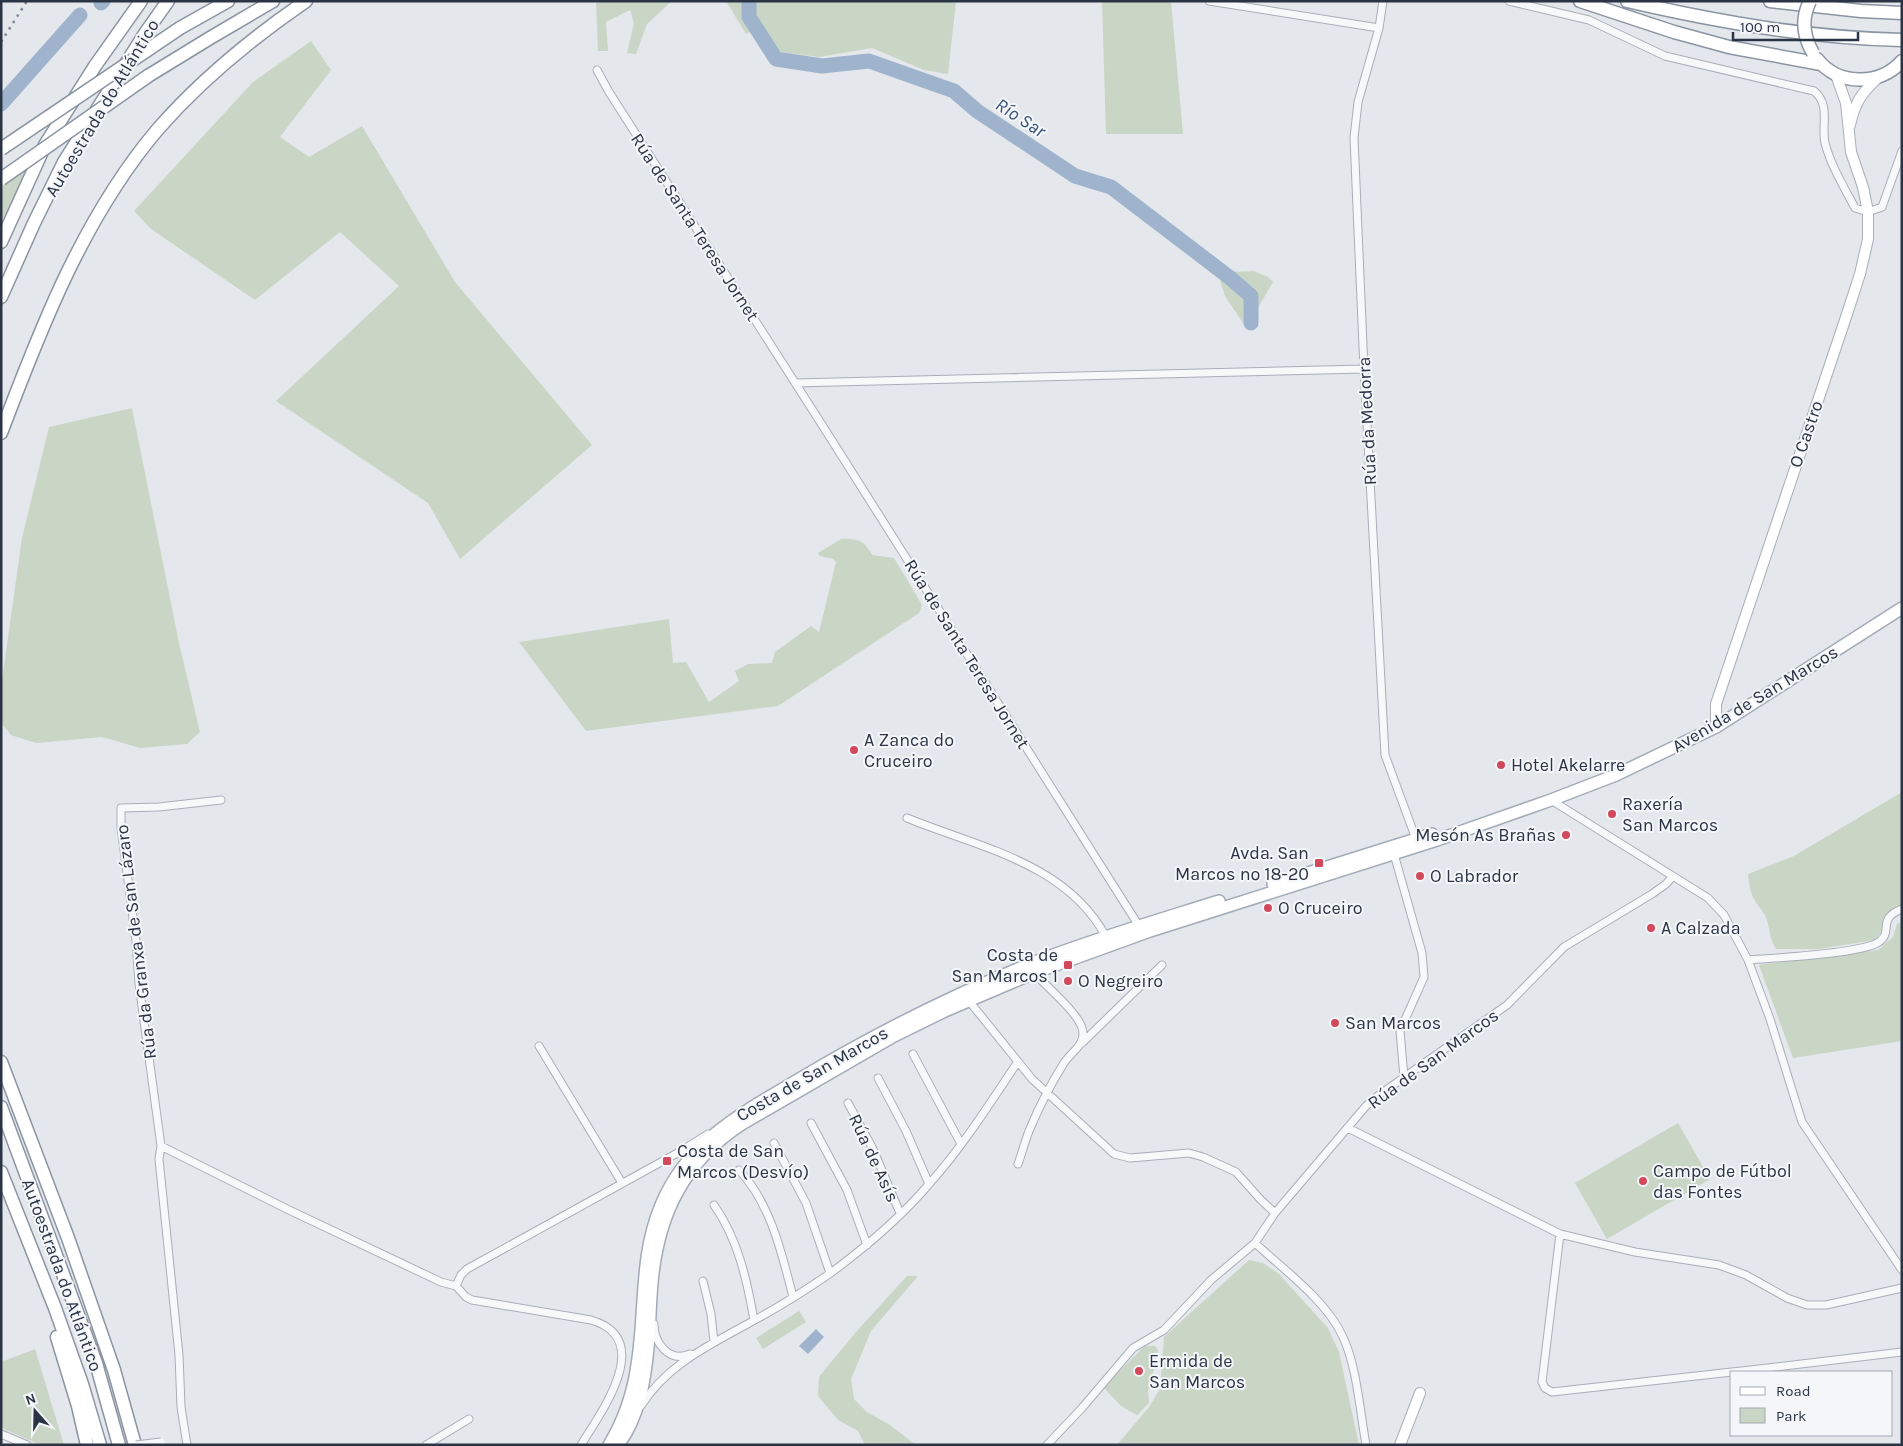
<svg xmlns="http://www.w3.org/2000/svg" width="1903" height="1446" viewBox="0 0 1903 1446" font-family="Karla,sans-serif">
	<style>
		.green { fill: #c9d6c5 }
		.water { fill: #9fb4cc }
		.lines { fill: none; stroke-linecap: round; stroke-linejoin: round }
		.river { stroke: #9fb4cc; stroke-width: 15 }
		.street-casing { stroke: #a9aeb7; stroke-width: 9 }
		.secondary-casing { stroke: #a9aeb7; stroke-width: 12 }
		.primary-casing { stroke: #a3abb8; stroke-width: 14 }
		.highway-casing { stroke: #8b94a3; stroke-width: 15 }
		.street { stroke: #f7f8fa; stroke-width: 7 }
		.secondary { stroke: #fff; stroke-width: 10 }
		.primary { stroke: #fff; stroke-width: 11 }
		.highway { stroke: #fff; stroke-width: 12 }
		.rail { stroke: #7d8696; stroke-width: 2.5; stroke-dasharray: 2.5 5; stroke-linecap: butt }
		.street-bridge-casing { stroke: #a9aeb7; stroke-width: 9; stroke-linecap: butt }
		.highway-bridge-casing { stroke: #8b94a3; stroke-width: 15; stroke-linecap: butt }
		.street-bridge { stroke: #f7f8fa; stroke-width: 7 }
		.highway-bridge { stroke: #fff; stroke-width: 12 }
		.poi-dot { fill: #d1495b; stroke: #f4f6f9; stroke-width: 2 }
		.labels { text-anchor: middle; stroke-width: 4; stroke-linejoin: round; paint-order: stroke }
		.street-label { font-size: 18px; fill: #2b3445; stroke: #f4f6f9 }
		.poi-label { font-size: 18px; fill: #2b3445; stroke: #f4f6f9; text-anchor: start }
		.water-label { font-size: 19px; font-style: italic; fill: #34527a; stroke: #f4f6f9 }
	</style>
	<rect width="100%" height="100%" fill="#e4e7ec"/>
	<!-- green -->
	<path class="green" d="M596,1h76l-25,23 -11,30 -9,-1 7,-30 -4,-13 -24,12 2,29h-10z
		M726,1h230l-8,73 -24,-4 -52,-22 -53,9 -38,-5 -24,-25 -11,7z
		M1102,1h69l12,133h-77z
		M311,41l20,29 -51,67 29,20 53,-31 93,156 137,163 -132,114 -32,-56 -152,-102 123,-115 -59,-54 -85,68 -104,-71 -17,-18 119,-129z
		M32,166l-31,56v-35z
		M1254,271l14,6 5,5 -14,24 -4,19 -5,4 -5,-3 -20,-30 -6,-19 6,-5z
		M132,408l47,235 21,89 -13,12 -47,4 -38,-11 -66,6 -25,-8 -10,-12v-36l21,-149 27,-111z
		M841,539c16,-1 24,2 31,16l22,3 28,47 -3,8 -141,93 -192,25 -67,-89 150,-23 4,44 13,-1 23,40 30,-21 -4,-10 13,-7 24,-1 3,-11 36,-26 8,6 17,-70 -3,-3 -13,-3 -2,-3z
		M1902,792v114l-12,5 -5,5 -1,12 -9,12 -56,9h-43c-7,-10 -6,-23 -11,-34 -3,-5 -7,-9 -10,-14 -5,-8 -6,-18 -7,-27l46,-18z
		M1902,921v120l-109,17 -34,-93 119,-15 15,-13 4,-13z
		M1678,1123l32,56 -103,60 -32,-56z
		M1249,1260l14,3 16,11 49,54 11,24 20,93h-242l32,-38 11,-18 4,-52z
		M907,1276h11l-47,55 -20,48 3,20 13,13 23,13 26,20h-51l-7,-14 -20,-11 -20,-24 1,-19 8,-10 29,-35z
		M799,1311l7,11 -43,27 -7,-11z
		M1145,1346h10l3,4 -6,27v9l-4,4 1,13 -12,12 -16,-9 -18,-19z
		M35,1349l29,96h-23l-40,-17v-66z"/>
	<!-- water -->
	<path class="water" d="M816,1329l8,8 -16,17 -9,-8z"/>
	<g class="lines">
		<!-- river -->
		<path class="river" d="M749,1v16l27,42 46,7 47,-5 85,30 23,20 98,65 36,11 118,90 22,19v27
			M101,3l2,-2
			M1,104l79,-89"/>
		<defs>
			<path id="street" d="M1209,1l170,27
				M1383,1l-4,27 -21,74 -4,36 10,231 21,386 31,84
				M1509,1l80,19 76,36 149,35c17,14 7,34 11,52 6,23 19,44 30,65l13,4 14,-5 20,-56
				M597,70l12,22 215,336 315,498
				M795,383l569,-14
				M1551,800l157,98 16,17 24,45 22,59 32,103 100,148
				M907,818c71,29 160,45 199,119
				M1394,854l28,99 2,24 -24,54 4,46
				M1748,960c26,-2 113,-6 131,-18 15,-11 -3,-23 23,-33
				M969,1001l63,78 82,75 16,4 59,-5 14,4 33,15 25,28 14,13
				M1082,1043l80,-78
				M539,1046l83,137
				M913,1054l48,90
				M878,1078l28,53 23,53
				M848,1103l25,46 27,64
				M811,1123l36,67 20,55
				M1348,1128l212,106 75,18 84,13 27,10 41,23 20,7h19l76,-17
				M774,1143l32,60 24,70
				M161,1146l128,64 152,72 15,4 10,11 6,3 119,20c65,19 10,92 -10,125
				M1018,1164c4,-11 7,-23 11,-33 10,-24 21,-46 35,-68 8,-12 23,-19 18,-35 -4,-15 -36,-42 -48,-55
				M739,1170c32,34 43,84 54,127
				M714,1205c24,34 33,75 40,115
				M1560,1234l-18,148 3,6 7,4 180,-20
				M1255,1243c29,27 72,58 88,94 14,30 17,75 23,108
				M703,1281l8,33 3,28
				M456,1286l5,-11 6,-6 214,-118 27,-17
				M654,1324c0,19 15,39 36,30
				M1733,1372l169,-20
				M641,1406c25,-41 69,-61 110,-84 28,-15 55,-32 81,-50 35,-26 70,-56 98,-89 33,-37 60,-80 87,-120
				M1,1434l26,11
				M187,1445l-6,-38 -2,-52 -20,-196 2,-13 -22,-162 -3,-43 -15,-114v-19l38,-1 62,-7
				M426,1445l43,-26
				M1047,1445l35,-37 51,-60 31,-18 47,-50 44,-37 20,-30 91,-107 13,-11 128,-90 57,-58 88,-53 14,-10 7,-8"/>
			<path id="secondary" d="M1850,125c5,-23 12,-33 29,-48
				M1716,727v-23l131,-390 13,-40 8,-35v-27l-5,-25 -12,-35 -5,-49 -10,-28
				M1400,1445l20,-52"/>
			<path id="primary" d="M1273,884l159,-50
				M609,1445c15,-25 24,-51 28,-80 9,-54 2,-108 24,-160 27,-65 83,-93 140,-127 79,-47 161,-88 247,-121 56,-21 114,-38 171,-56
				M618,1445c21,-27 27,-65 30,-97 2,-22 2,-44 4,-65 6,-69 32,-121 90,-159l152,-88 51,-25 89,-38 116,-42 287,-91 114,-40 65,-25 100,-48 186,-119"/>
			<path id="highway" d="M1580,1l94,31 55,15 92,17
				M1627,1c91,21 182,37 275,39
				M1770,1l91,10 41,2
				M180,28l48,-27
				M1817,59c21,27 63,27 85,2
				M148,76l62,-38 63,-37
				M1,242l44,-97 50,-79 46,-65
				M1,297l33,-74 30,-61 82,-130 22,-31
				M1,433c40,-106 83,-217 157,-304 43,-49 94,-91 148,-128
				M1,1062l67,176 46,132 21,75
				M1,1107l95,256 23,82
				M1,1172l54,136 27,76 18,61
				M57,1337l21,69 9,39"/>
		</defs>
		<!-- street casing -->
		<use href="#street" class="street-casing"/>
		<!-- secondary casing -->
		<use href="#secondary" class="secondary-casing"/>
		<!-- primary casing -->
		<use href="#primary" class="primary-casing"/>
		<!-- highway casing -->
		<use href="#highway" class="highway-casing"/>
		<!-- street -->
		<use href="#street" class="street"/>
		<!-- secondary -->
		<use href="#secondary" class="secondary"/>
		<!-- primary -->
		<use href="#primary" class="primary"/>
		<!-- highway -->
		<use href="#highway" class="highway"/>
		<!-- rail -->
		<path class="rail" d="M1,42l26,-41"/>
		<defs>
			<path id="street-bridge" d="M136,1445l25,-3"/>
			<path id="highway-bridge" d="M1810,1c-9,18 -7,35 3,52
				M1,149l179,-121
				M1,179l147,-103"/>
		</defs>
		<!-- street-bridge casing -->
		<use href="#street-bridge" class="street-bridge-casing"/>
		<!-- highway-bridge casing -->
		<use href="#highway-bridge" class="highway-bridge-casing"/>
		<!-- street-bridge -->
		<use href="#street-bridge" class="street-bridge"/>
		<!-- highway-bridge -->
		<use href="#highway-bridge" class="highway-bridge"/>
	</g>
	<!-- markers -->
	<g class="poi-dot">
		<circle cx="854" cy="750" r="5"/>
		<circle cx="1501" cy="765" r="5"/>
		<circle cx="1612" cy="814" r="5"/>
		<circle cx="1566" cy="835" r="5"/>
		<rect x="1314" y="858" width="10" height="10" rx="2.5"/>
		<circle cx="1420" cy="876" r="5"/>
		<circle cx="1268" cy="908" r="5"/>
		<circle cx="1651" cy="928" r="5"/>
		<rect x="1063" y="960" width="10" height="10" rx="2.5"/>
		<circle cx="1068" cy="981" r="5"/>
		<circle cx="1335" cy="1023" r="5"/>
		<rect x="662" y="1156" width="10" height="10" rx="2.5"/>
		<circle cx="1643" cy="1181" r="5"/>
		<circle cx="1139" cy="1371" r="5"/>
	</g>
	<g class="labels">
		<!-- street labels -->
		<g class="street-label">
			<text transform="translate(102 108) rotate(-59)" y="6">Autoestrada do Atlántico</text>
			<text transform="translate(695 227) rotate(57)" y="6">Rúa de Santa Teresa Jornet</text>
			<text transform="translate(1367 421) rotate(-93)" y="6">Rúa da Medorra</text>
			<text transform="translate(1806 434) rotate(-71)" y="6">O Castro</text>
			<text transform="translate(967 654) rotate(58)" y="6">Rúa de Santa Teresa Jornet</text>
			<text transform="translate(1755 699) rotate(-31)" y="6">Avenida de San Marcos</text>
			<text transform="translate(136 942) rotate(-97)" y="6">Rúa da Granxa de San Lázaro</text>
			<text transform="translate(1433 1059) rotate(-36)" y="6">Rúa de San Marcos</text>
			<text transform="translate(812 1074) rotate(-30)" y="6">Costa de San Marcos</text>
			<text transform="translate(874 1158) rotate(65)" y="6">Rúa de Asís</text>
			<text transform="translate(62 1275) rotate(70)" y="6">Autoestrada do Atlántico</text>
		</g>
		<!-- poi labels -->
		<g class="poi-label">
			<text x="864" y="746">A Zanca do<tspan x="864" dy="21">Cruceiro</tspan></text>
			<text x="1511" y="771">Hotel Akelarre</text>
			<text x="1622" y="810">Raxería<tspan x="1622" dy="21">San Marcos</tspan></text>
			<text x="1556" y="841" text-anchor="end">Mesón As Brañas</text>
			<text x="1309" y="859" text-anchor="end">Avda. San<tspan x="1309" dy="21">Marcos nº 18-20</tspan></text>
			<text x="1430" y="882">O Labrador</text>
			<text x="1278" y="914">O Cruceiro</text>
			<text x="1661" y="934">A Calzada</text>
			<text x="1058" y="961" text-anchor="end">Costa de<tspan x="1058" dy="21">San Marcos 1</tspan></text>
			<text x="1078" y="987">O Negreiro</text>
			<text x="1345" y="1029">San Marcos</text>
			<text x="677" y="1157">Costa de San<tspan x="677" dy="21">Marcos (Desvío)</tspan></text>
			<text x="1653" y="1177">Campo de Fútbol<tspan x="1653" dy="21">das Fontes</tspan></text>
			<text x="1149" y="1367">Ermida de<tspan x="1149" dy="21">San Marcos</tspan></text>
		</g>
		<!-- water labels -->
		<g class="water-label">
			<text transform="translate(1021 117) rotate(33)" y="7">Río Sar</text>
		</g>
	</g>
	<!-- border -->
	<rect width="1903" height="1446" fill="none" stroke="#2b3445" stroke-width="5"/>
	<!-- legend -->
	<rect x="1730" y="1371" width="162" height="65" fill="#f4f6f9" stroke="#a4a8b1"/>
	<rect x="1740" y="1387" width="25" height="8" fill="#ffffff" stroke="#a4a8b1"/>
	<text x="1776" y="1396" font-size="15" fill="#2b3445">Road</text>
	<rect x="1740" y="1408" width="25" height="15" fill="#c9d6c5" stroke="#a4a8b1"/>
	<text x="1776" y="1421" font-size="15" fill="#2b3445">Park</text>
	<!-- north arrow -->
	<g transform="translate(35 1411) rotate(340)" stroke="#f4f6f9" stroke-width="4" paint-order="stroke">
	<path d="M0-4L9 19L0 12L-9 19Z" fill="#2b3445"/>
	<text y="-8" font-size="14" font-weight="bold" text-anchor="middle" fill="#2b3445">N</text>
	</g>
	<!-- scale -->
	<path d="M1733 32v8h125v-8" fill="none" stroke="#2b3445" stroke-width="2.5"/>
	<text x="1740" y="32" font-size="15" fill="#2b3445" stroke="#f4f6f9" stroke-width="4" paint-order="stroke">100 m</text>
</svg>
